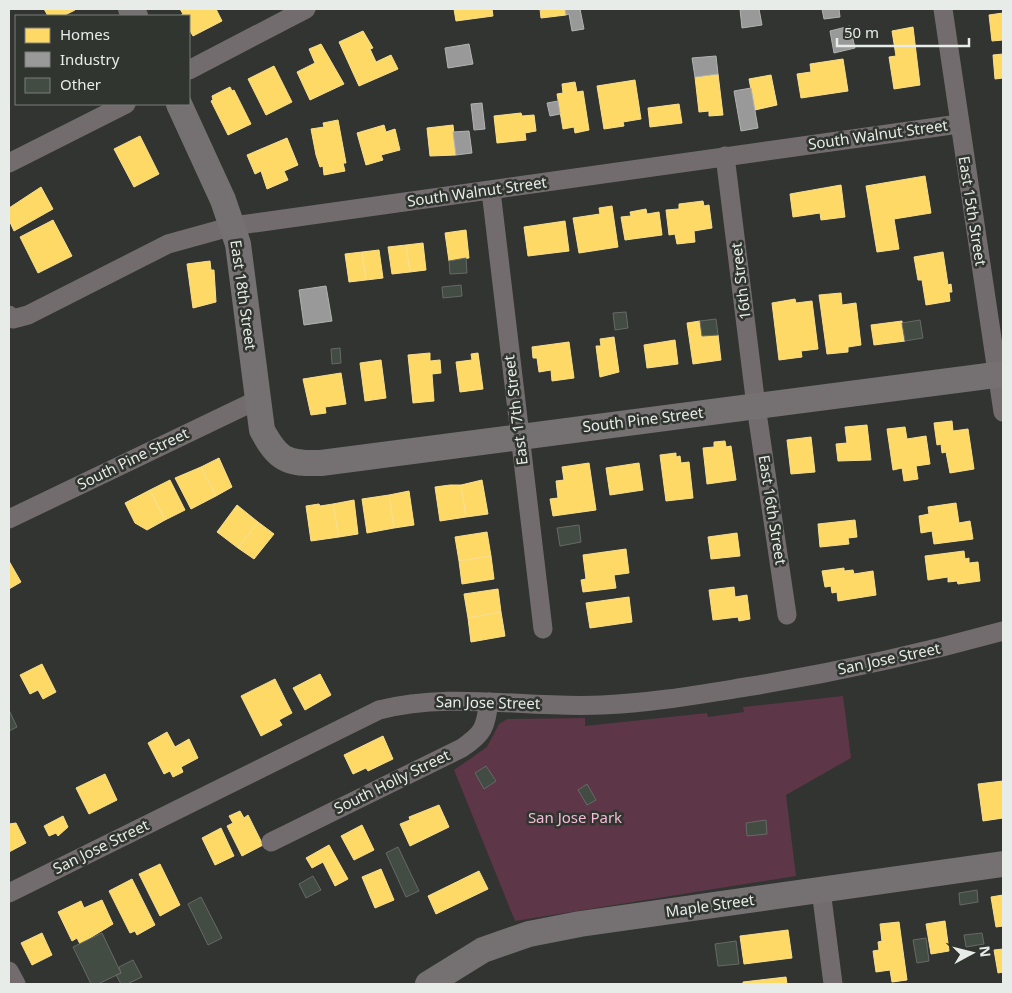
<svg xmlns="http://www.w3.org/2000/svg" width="1012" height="993" viewBox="0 0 1012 993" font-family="'Noto Sans',sans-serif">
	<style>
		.green { fill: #5d3648 }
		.homes { fill: #ffd966; stroke: #f8df8d }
		.industry { fill: #999; stroke: #b1b2b1 }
		.building { fill: #424c43; stroke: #676967 }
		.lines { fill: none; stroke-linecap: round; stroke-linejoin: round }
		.street { stroke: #736c6f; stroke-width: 19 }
		.secondary { stroke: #757071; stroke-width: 26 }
		.labels { text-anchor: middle; stroke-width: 5; stroke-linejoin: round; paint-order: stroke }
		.street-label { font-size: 15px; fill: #e8ece8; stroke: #303530 }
		.park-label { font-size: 15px; fill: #f5bcd5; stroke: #303530 }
	</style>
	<rect width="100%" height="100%" fill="#313431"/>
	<!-- green -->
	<path class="green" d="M843,696l8,62 -65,37 10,81 -281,45 -61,-151 33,-23 12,-23 8,-5 78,-1v8l122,-13 1,4 36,-5 -1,-5z"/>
	<!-- homes -->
	<path class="homes" d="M44,9h31v1l-12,6h-15z
		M180,9h36l6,12 -29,15 -4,-7v-13h-9l3,-2z
		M454,9h38l1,7 -37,5z
		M540,9h25l1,6 -25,3z
		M1003,13v27l-11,1 -3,-26z
		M913,27l7,58 -26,4 -5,-32 7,-1 -4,-25z
		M363,31l10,17 -3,1 6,13 15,-7 7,14 -39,17 -20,-44z
		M321,44l23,40 -34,16 -13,-28 18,-9 -6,-14z
		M1003,54v24l-8,1 -2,-24z
		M843,59l5,32 -47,7 -4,-24 14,-2 -1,-8z
		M274,66l18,36 -26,13 -18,-36z
		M718,74l5,41 -14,1v-5l-10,1 -4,-35z
		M771,75l6,30 -22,5 -6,-31z
		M635,80l6,39 -18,3 1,4 -20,3 -7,-43z
		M575,82l2,10 6,-1 6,39 -14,3 -1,-6 -11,2 -6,-35 6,-1 -1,-9z
		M230,87l2,4 2,-1 17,34 -23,11 -17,-34 2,-1 -1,-4z
		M679,104l3,19 -32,4 -2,-19z
		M521,113l1,3 12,-1 2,16 -11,2 1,7 -29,3 -3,-27z
		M338,120l8,43h-3l2,8 -21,4 -1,-9 -3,1 -4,-12 -5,-26 13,-2 -1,-4z
		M384,125l2,7 9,-3 5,21 -19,5 2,5 -17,5 -9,-32z
		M453,125l3,30 -26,1 -3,-28z
		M140,136l19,38 -25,13 -20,-38z
		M287,138l11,27 -14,6 4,9 -21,9 -6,-18 -6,3 -8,-19z
		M925,176l6,37 -37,6 5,30 -22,3 -11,-66z
		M841,185l4,32 -24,3 -1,-7 -27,4 -3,-23z
		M41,187l12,22 -39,22 -5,-11v-12z
		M703,201l1,5 5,-1 3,23 -18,3 1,11 -18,2 -2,-10 -6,1 -3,-25 13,-1v-5z
		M612,206l6,41 -39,6 -6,-35 27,-4 -1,-6z
		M646,209l1,5 12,-2 3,23 -37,5 -4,-23 10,-1 -1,-4z
		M53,220l19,36 -34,17 -18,-36z
		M565,221l4,30 -41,5 -4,-29z
		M466,230l3,28 -20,3 -4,-28z
		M423,243l3,27 -16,2 -4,-27z
		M406,245l4,27 -18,2 -4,-27z
		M379,250l4,28 -17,2 -4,-28z
		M362,252l4,28 -17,2 -4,-28z
		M943,252l5,33 3,-1 1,8h-3l1,9 -24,4 -4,-25h-4l-4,-23z
		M210,261l1,9h3l2,32 -23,6 -6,-44z
		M841,293l1,12 14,-2 5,42 -13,2v5l-21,2 -8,-59z
		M795,299l1,4 16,-2 6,48 -17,2 1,6 -23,3 -7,-57z
		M700,321l2,15 16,-1 3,25 -28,4 -6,-41z
		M902,321l3,20 -31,4 -3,-20z
		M614,337l5,35 -19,5 -4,-31h5l-1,-7z
		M675,340l3,24 -31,4 -3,-23z
		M569,342l5,36 -22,3 -1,-11 -12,2 -2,-14h-4l-1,-11z
		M430,353v8l10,-1 1,13 -9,1 2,27 -21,2 -5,-48z
		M478,353l5,36 -23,3 -4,-30 16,-2 -1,-6z
		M381,360l5,38 -21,3 -5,-38z
		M341,373l5,31 -21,3 1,6 -15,2 -8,-36z
		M952,421l1,10 15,-2 6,40 -24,4 -4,-21 -4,1 -1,-9 -4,1 -3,-22z
		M867,425l4,35 -33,1 -2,-17 11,-1 -2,-16z
		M905,427l2,12 19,-3 4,28 -14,2 2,13 -14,2 -2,-13 -9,2 -6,-41z
		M811,437l4,35 -24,2 -4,-34z
		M725,441l1,6 5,-1 5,34 -29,4 -4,-36 11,-1v-5z
		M676,453v4l4,-1 1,7 8,-1 4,36 -27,3 -6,-46z
		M219,458l13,29 -16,9 -15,-29z
		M589,463l7,47 -43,6 -3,-17 8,-1 -2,-17 8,-1 -2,-13z
		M639,463l4,27 -33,5 -4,-27z
		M201,467l15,29 -25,13 -16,-31z
		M170,480l15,30 -20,10 -15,-30z
		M482,480l6,34 -22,3 -5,-32z
		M450,485h11l5,32 -26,4 -5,-34z
		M150,490l15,30 -18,10 -12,-7 -10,-20z
		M409,491l5,34 -20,3 -5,-33z
		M389,495l5,33 -27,5 -5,-34z
		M354,500l4,34 -19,3 -6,-33z
		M956,503l3,20 11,-2 3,18 -39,5 -2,-13 -11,2 -2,-17 10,-2 -1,-7z
		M319,504l1,2 13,-2 6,33 -28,4 -5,-35z
		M237,505l21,17 -20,26 -21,-16z
		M855,520l2,17 -9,1 1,6 -29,3 -2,-23z
		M258,522l16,12 -20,25 -16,-11z
		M487,532l4,24 -32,5 -4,-24z
		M737,533l3,23 -29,3 -3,-22z
		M626,549l3,24 -15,2 2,13 -33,4 -2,-12 5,-1 -3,-24z
		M964,551l1,8 4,-1v5l9,-1 2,19 -22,3 -1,-3 -9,1v-5l-20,3 -3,-24z
		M491,556l3,23 -32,5 -3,-23z
		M9,561l12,21 -12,7z
		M844,568v3l9,-1 1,4 19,-3 3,24 -38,6 -1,-9 -5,1 -1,-7 -6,1 -3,-16z
		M734,587l1,10 12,-2 3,24 -11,2 -1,-4 -25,3 -4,-30z
		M498,589l3,23 -33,6 -4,-24z
		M629,597l3,25 -42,6 -4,-25z
		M501,612l4,24 -34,6 -3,-24z
		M42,664l14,28 -13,7 -5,-9 -8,4 -10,-19z
		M320,674l11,21 -26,15 -12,-22z
		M275,679l17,34 -13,7 3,5 -21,11 -20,-40z
		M167,732l8,15 14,-8 9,19 -17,9 2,5 -10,5 -3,-6 -6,3 -16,-31z
		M383,736l10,23 -25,12 -2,-3 -13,6 -9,-19z
		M105,774l12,26 -28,14 -13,-26z
		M1003,781v37l-20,3 -5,-37z
		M439,805l10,22 -39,19 -10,-22 10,-4 -1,-3z
		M240,811l4,7 4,-3 15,30 -21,11 -15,-30 6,-3 -4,-7z
		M63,816l5,11 -10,9 -2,-3 -7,3 -5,-10z
		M16,823l10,20 -17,9v-28z
		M362,825l12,25 -20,10 -13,-24z
		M221,828l13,28 -19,9 -13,-27z
		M329,845l19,34 -13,7 -12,-24 -11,6 -6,-10z
		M160,864l20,41 -20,11 -21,-42z
		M381,869l13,31 -19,8 -13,-31z
		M479,871l9,18 -52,25 -8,-18z
		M132,879l23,46 -18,10 -2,-4 -5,2 -21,-42z
		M1003,895v31l-7,1 -5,-30z
		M102,900l11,24 -33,20 -3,-6 -5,3 -14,-29 23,-11 3,7z
		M945,921l4,30 -18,3 -5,-30z
		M899,922l8,58 -15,2 -2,-12 -14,2 -3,-21 6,-1 -1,-8 4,-1 -2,-17z
		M788,930l4,28 -48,6 -4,-28z
		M42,933l10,22 -20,10 -11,-22z
		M1003,949v23l-5,1 -4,-23z
		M786,977l1,7h-44v-2z"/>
	<!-- industry -->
	<path class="industry" d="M565,9h15l4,20 -12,2 -3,-17 -3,1z
		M740,9h19l3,16 -20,3z
		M822,9h17l1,8 -16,2z
		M850,26l5,22 -21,5 -4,-22z
		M469,44l4,20 -25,4 -3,-20z
		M716,56l2,18 -23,3 -3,-19z
		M751,88l7,40 -17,3 -7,-40z
		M558,101l2,13 -10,2 -3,-13z
		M482,103l3,26 -11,1 -3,-26z
		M469,131l3,22 -16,2 -3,-23z
		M326,286l6,35 -28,4 -5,-35z"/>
	<!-- building -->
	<path class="building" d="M466,258l1,15 -17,1 -1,-13z
		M461,285l1,11 -19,2 -1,-11z
		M626,312l2,16 -13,2 -2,-17z
		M716,319l2,16 -16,1 -2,-15z
		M920,320l3,18 -18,3 -3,-18z
		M340,348l1,15 -9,1 -1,-15z
		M579,525l2,17 -21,4 -3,-18z
		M9,710l8,17 -8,4z
		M486,766l10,15 -12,8 -9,-16z
		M587,784l9,16 -9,5 -9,-15z
		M766,820l1,14 -20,2 -1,-13z
		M398,847l21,44 -13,6 -20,-44z
		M313,876l8,14 -15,8 -7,-14z
		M977,890l1,12 -18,3 -1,-12z
		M201,897l21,41 -14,7 -20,-41z
		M102,933l19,40 -23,11h-7l-18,-37z
		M982,933l2,11 -18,3 -2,-12z
		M926,938l3,23 -12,2 -4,-23z
		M736,941l3,23 -21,2 -3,-22z
		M133,960l9,17 -15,7h-6l-5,-9 5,-2 -2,-6z"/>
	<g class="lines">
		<!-- street -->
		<path class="street" d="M943,9l60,403
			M189,70l117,-61
			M725,156l31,250 31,209
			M9,163l117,-59
			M491,191l52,438
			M9,315l4,4 15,-4 140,-71 65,-18 726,-102
			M9,519l248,-119
			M271,842l191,-94c22,-15 23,-20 27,-46
			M821,890l12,94
			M9,893l370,-183c73,-19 148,-1 223,-5 50,-2 100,-11 150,-19 85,-14 168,-32 251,-55
			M9,971l7,13"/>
		<!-- secondary -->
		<path class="secondary" d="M131,9l4,7
			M179,104l44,96 15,44 24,186c16,30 25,34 59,33l682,-89
			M428,984l55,-34 46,-16 51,-10 423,-60"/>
	</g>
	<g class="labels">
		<!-- street labels -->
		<g class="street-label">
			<text transform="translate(878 135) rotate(-8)" y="5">South Walnut Street</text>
			<text transform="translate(477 192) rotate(-8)" y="5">South Walnut Street</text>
			<text transform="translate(972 211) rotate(81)" y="5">East 15th Street</text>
			<text transform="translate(741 281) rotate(-97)" y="5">16th Street</text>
			<text transform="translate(243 295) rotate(82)" y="5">East 18th Street</text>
			<text transform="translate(516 410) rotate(-97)" y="5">East 17th Street</text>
			<text transform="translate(643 420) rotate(-7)" y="5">South Pine Street</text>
			<text transform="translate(133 459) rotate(-26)" y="5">South Pine Street</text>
			<text transform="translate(772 510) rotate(81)" y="5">East 16th Street</text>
			<text transform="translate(889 659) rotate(-12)" y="5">San Jose Street</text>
			<text transform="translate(488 703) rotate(1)" y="5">San Jose Street</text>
			<text transform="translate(392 782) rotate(-26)" y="5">South Holly Street</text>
			<text transform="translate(101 847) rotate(-26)" y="5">San Jose Street</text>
			<text transform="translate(710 906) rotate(-8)" y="5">Maple Street</text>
		</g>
		<!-- park labels -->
		<g class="park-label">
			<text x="575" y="823">San Jose Park</text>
		</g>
	</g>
	<!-- border -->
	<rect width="1012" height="993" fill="none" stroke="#e8ece8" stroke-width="20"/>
	<!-- legend -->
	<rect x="15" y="15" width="175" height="90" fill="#303530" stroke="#7a7e7a"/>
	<rect x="25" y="28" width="25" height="15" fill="#ffd966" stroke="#7a7e7a"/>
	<text x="60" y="40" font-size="15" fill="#e8ece8">Homes</text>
	<rect x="25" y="52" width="25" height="15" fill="#999999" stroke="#7a7e7a"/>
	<text x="60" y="65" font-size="15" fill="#e8ece8">Industry</text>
	<rect x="25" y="78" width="25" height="15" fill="#424c43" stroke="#7a7e7a"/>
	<text x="60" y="90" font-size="15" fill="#e8ece8">Other</text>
	<!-- north arrow -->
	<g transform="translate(972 953) rotate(83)" stroke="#303530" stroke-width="4" paint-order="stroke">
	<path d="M0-4L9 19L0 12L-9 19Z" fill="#e8ece8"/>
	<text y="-8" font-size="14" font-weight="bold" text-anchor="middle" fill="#e8ece8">N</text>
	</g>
	<!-- scale -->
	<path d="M837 38v8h132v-8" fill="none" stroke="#e8ece8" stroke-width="2.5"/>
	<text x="844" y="38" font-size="15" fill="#e8ece8" stroke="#303530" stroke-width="4" paint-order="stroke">50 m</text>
</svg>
